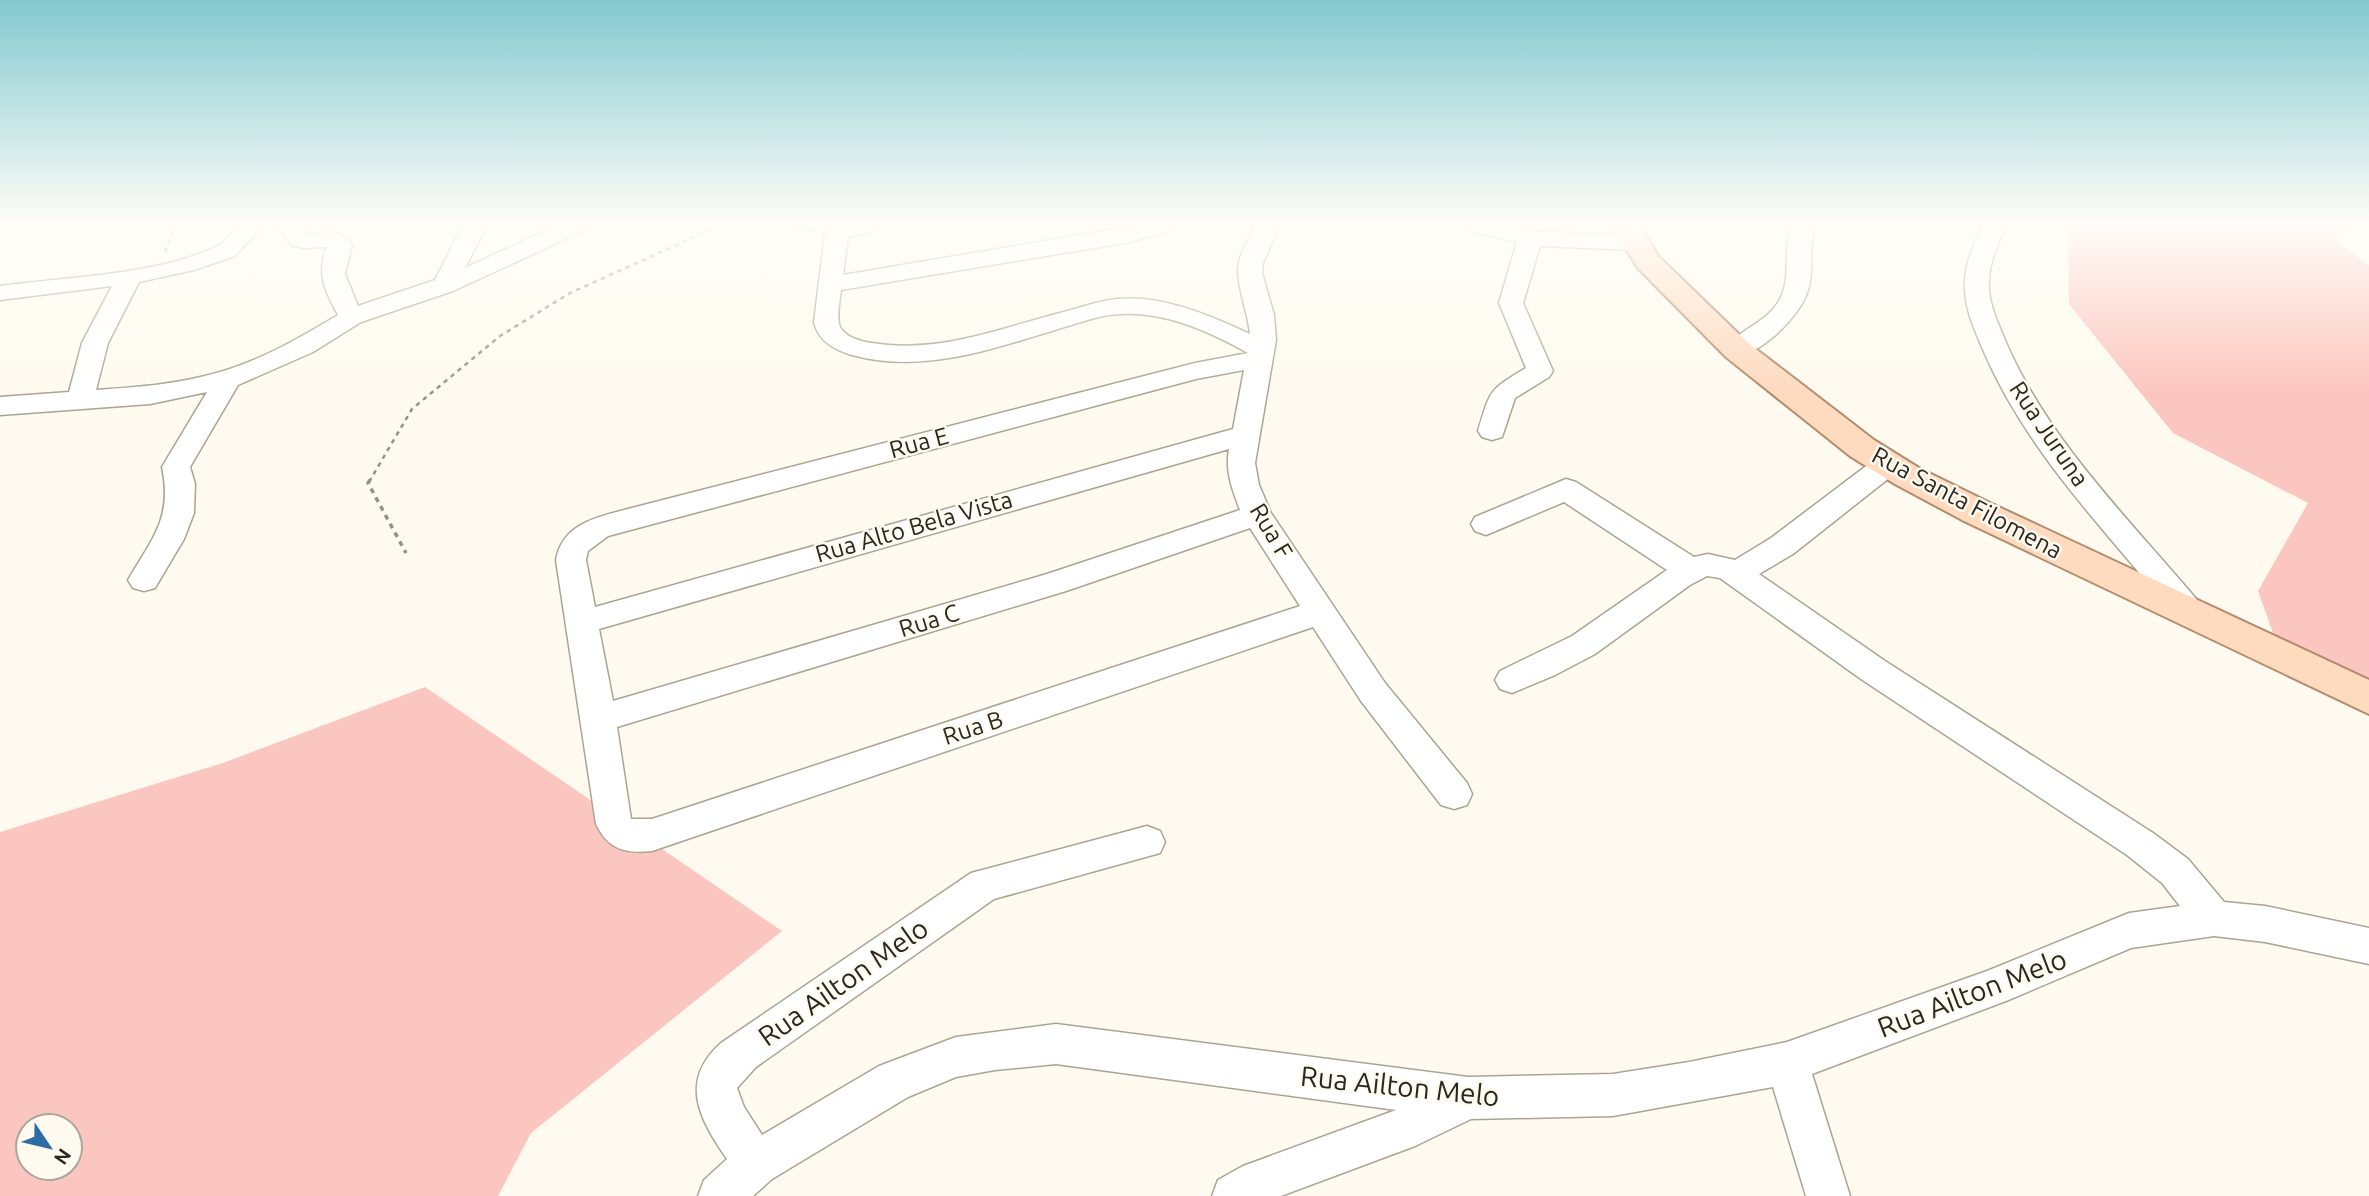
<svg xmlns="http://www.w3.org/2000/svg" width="2369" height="1196" viewBox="0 0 2369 1196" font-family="Ubuntu,sans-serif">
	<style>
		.green { fill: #fcc6c0; fill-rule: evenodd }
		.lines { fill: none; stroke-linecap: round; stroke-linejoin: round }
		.minor-casing { stroke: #aaa492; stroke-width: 3 }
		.major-casing { stroke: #b38b6c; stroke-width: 4 }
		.path-far1 { stroke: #96928a; stroke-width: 2.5; stroke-dasharray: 4.5 4.5; stroke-linecap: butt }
		.path { stroke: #96928a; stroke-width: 3.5; stroke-dasharray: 5 5; stroke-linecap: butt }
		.minor { fill: #fff; fill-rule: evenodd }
		.major { fill: #fedabf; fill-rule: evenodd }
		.labels { text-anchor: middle; stroke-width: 5; stroke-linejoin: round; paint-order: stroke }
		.street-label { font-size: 24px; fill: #2a2721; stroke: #fefaef }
		.near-street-label { font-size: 28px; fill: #2a2721; stroke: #fefaef }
	</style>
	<rect width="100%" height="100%" fill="#fefaef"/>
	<!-- green -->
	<path class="green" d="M2068,225h283l-13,18 31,22v440l-85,-41 -26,-73 50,-88 -135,-70 -104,-129z
		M425,687l357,244 -251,202 -33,63h-498v-364l223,-69zM28,1126h42v42h-42z"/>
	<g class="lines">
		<defs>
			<path id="minor" d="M239,225h25l-29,31 -41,14 -55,12 -31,61 -12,47c42,-3 84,-6 124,-18 42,-12 81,-35 118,-57 -13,-24 -22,-41 -11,-68l-23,1 -13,-3 -14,-20h24l6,9c17,-1 33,-6 45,11l-7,29 13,32 77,-26 28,-55h24l-22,43 93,-43h31l-4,5 -132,61 -92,31 -48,30 -75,33 -48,82 5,17 -1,29 -10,26 -29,49 -11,3 -11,-3 -5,-8c24,-41 45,-63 34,-113l45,-75 -57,12 -150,11v-18l69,-5 13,-49 30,-57 -112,14v-14c66,-9 156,-11 216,-39 9,-4 16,-15 23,-22z
				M836,225h45l-4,5 -29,7 -5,38 296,-50h36l-4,5 -41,12 -289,48c-1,10 -5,27 -1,37 5,10 22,15 32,16 66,11 126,-14 188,-30 19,-5 38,-12 57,-14 46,-4 92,16 133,35 -2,-21 -11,-41 -12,-62 -1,-15 12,-34 18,-47h24l-17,38 -1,10 12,42 2,25 -21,123 4,22 12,28 114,170 82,100 5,11 -5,11 -13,4 -13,-4 -80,-104 -48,-74 -661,224c-27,3 -44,-2 -56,-27l-40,-264c6,-35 38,-42 68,-50l571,-147 53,-10c-38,-21 -81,-41 -126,-39 -22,0 -45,10 -67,16 -66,20 -134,44 -203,25 -17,-5 -34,-14 -38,-33l11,-88zM1244,370l-11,59 -638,178 -9,-47 2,-9 20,-15 588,-157zM1229,449c-4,22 3,40 11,61l-193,64 -434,127 -14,-72zM1250,528l50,78 -648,213h-21l-14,-92 449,-136z
				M1463,225h41l26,6 105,5 8,2 4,5 -4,5 -8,2 -95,-4 -17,57 30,68 -4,6 -34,21 -13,39 -10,3 -10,-3 -4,-6c13,-42 10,-40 48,-63l-27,-65 18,-61 -50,-12z
				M1792,225h24c-9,22 -1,44 -8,65 -7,26 -53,72 -80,66l-4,-6c14,-21 44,-27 56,-51 12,-23 2,-50 12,-74z
				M1983,225h24c-11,21 -20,43 -18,66 2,19 12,39 19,56 45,100 125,176 195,260l5,8 -5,8 -11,4 -11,-4c-70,-87 -152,-167 -197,-271 -8,-19 -18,-40 -19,-61 -2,-23 8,-46 18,-66z
				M1888,454l10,3 4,7 -4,7 -105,83 -34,20 126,87 268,172 35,26 36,43 41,4 104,22v36l-104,-22 -51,-6 -83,12 -125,53 -194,73 38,122h-44l-33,-109 -160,29 -142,3 -56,27 -134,50h-69l6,-16 25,-14 153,-56 -340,-46 -61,6 -39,7 -48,20 -136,82 -19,17h-55l6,-16 23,-21c-27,-39 -49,-78 -6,-116l250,-170 176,-47 13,5 5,11 -5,11 -166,46 -238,168 -19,21 7,19 18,28 117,-69 77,-29 100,-13 412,53 145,-3 76,-12 98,-20 200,-71 142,-58 51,-7 -18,-23 -35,-28 -266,-176 -141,-101 -13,-2 -17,9 -95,69 -40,21 -43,18 -12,-4 -5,-9 5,-9 72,-35 95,-66 -103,-68 -78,33 -11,-4 -4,-7 4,-7 91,-38 10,3 118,75 14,-3 27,6 36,-22 107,-81z"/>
			<path id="major" d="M1611,225h28l20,32 89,86 126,97 45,28 71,35 379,177v34l-405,-193 -69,-37 -45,-28 -124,-99 -88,-89z"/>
		</defs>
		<!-- minor casing -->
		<use href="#minor" class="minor-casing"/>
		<!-- major casing -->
		<use href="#major" class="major-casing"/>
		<!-- path-far1 -->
		<path class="path-far1" d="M792,225l2,3 22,3
			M165,252l11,-27
			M369,482l43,-73 88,-73 70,-43 151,-68"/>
		<!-- path -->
		<path class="path" d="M370,480l-2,3 38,70"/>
		<!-- minor -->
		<use href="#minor" class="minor"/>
		<!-- major -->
		<use href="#major" class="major"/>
	</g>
	<!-- sky -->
	<linearGradient id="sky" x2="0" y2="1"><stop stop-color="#84c9cf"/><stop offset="0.57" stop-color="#fffdf8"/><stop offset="1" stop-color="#fffdf8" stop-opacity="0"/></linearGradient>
	<rect width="2369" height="392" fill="url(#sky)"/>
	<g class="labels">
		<!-- street labels -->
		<g class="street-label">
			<text transform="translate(2049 434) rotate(56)" y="8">Rua Juruna</text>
			<text transform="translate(919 443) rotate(-15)" y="8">Rua E</text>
			<text transform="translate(1967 503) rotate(28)" y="8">Rua Santa Filomena</text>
			<text transform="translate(914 527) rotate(-16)" y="8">Rua Alto Bela Vista</text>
			<text transform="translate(1271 531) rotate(59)" y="8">Rua F</text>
			<text transform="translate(929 621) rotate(-17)" y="8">Rua C</text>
			<text transform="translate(973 728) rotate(-18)" y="8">Rua B</text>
		</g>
		<!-- near-street labels -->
		<g class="near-street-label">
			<text transform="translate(843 982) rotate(-35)" y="10">Rua Ailton Melo</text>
			<text transform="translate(1972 993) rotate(-21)" y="10">Rua Ailton Melo</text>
			<text transform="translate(1400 1086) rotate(6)" y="10">Rua Ailton Melo</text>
		</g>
	</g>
	<!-- north arrow -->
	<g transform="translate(49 1147) rotate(125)"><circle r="33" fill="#fefaef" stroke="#a9a69d" stroke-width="2"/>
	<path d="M0-5L12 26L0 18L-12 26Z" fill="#2e6da4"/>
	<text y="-10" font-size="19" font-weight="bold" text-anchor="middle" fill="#2a2721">N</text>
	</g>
</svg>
